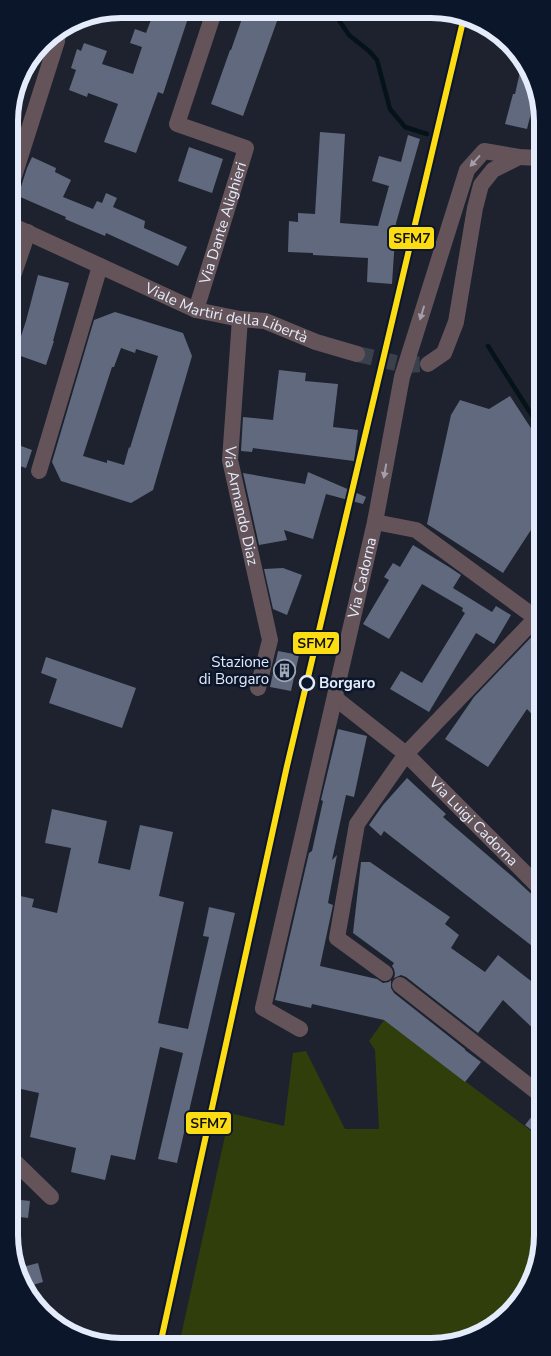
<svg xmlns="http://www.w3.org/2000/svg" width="551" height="1356" viewBox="0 0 551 1356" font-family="'Nunito Sans',sans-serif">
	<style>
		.green { fill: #2f3e0b }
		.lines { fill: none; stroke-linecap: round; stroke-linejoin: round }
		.stream { stroke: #051318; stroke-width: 4.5 }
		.building { fill: #60697d; fill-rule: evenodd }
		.minor-tunnel { stroke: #3b404d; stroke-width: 16; stroke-dasharray: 16 8; stroke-linecap: butt }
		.minor { stroke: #64545a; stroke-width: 16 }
		.rail-1-casing { stroke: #0c162b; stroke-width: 10 }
		.rail-1 { stroke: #fcdc12; stroke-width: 6 }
		.oneway { fill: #a4a0aa }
		.stop-dot { fill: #0c162b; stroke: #e4ecfb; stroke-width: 2.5 }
		.labels { text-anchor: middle; stroke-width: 5; stroke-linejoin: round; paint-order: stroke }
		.street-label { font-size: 15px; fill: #e4ecfb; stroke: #0c162b }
		.poi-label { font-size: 15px; fill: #e4ecfb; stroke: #0c162b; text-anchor: end }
		.stop-label { font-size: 15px; font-weight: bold; fill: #e4ecfb; stroke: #0c162b; text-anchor: start }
		.rim { fill: none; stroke: #e4ecfb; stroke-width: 6 }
		.line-badge { stroke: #0c162b; stroke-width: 2 }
		.pale-badge-label { font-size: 14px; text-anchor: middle; font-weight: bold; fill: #111 }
	</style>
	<rect width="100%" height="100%" fill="#1d222e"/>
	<!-- green -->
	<path class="green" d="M384,1020l158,119v103l-27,67 -56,35 -280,1 51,-232 54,13 9,-73 13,-2 39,78h34l-4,-79 -6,-9z"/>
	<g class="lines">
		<!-- stream -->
		<path class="stream" d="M332,10l17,25 20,16 8,9 13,49 15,18 22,7
			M488,346l52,82"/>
	</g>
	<!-- building -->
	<path class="building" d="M155,9h36l-28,85 -5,-2 -22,61 -32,-11 14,-38 -30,-11 -1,4 -18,-7 7,-20 -5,-2 6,-19 4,2 3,-8 23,8 -5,13 31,10 9,-27 -12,-4 5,-14 11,4z
		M245,10h36l-38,106 -32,-12 19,-54h1z
		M522,63l15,26 -10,40 -22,-5 8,-30h2z
		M320,132l25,2 -5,89 38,3 11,-40 -17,-5 7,-25 22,6 7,-27 12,4 -24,84 -4,61 -25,-2 1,-24 -55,-3v-2l-25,-1 1,-31 9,1v-9l17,1z
		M189,147l34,12 -11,34 -34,-12z
		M32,157l24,11 -1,4 16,8 -8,17 30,12 4,-8 5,2 4,-10 11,5 -4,9 32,14 -1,7 43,19 -9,19 -72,-33 -1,3 -40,-17 1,-2 -48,-21 9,-28z
		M38,275l31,8 -16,58h1l-8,24 -31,-11 11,-33z
		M115,312l68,21 9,23 -39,134 -22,13 -70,-22 -9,-19 42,-142zM121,348l14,5 1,-4 22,7 -28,92 -1,-1 -5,18 -17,-5v3l-24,-7 29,-89h2z
		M279,370l27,3 -1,8 33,3 -5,43 25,3 -4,31 -101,-13 -1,4 -11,-1 2,-34 30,3z
		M510,396l30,46v74l-37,57 -76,-49 24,-109 9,-15 29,9z
		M10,442l22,8 -6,18 -16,-5z
		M308,472l58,25 -3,7 -37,-10 -13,45 -29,-9 3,10 -28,5 -16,-72 62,11z
		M413,545l36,22 12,8 -8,13 39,24 4,-6 15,9 -17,29 -18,-11 -47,79 -39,-23 11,-18 21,12 43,-70 -3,-2 1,-3 -41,-24 -33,55 -26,-15 26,-44 -5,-3 9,-14 7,4z
		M283,568l19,7 -15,40 -14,-6 -9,-40z
		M540,628v95l-13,-14 -39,58 -43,-28 29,-42z
		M278,651l21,4 -8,36 -21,-4z
		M46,657l90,31 -14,40 -73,-25 8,-24 -16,-6z
		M338,729l29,7 -13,61 -8,-2 -14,65 5,-5 -9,48 5,2 -13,61 57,13 6,4 6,-1 2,-2v8l3,5 71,56v1l16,12 -16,20 -81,-62 -72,-16 -1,4 -36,-8 34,-147 3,-2 11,-50 -2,-1z
		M407,778l39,36 -3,3 70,60 28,26v50l-157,-122 -3,5 -12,-11 14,-20z
		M52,809l55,12 -9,42 32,7 10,-45 33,7 -14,64 25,6 -26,121 30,6 21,-92 -6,-1 6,-29 26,6 -58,250 -19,-4 25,-106 -23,-6 -25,113 -24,-5 -6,25 -34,-8 5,-24 -46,-11 9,-44 -27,-6 -1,-193 23,5 -2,8 25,6 14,-65 -26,-5z
		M361,862h9l80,55 -5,7 14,11 -8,13 34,24 13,-17 33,26 10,-10v65l-38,-36 -25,33 -72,-56 -5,-2 -7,3 1,-4 -1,-5 -2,-3 2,-3 -41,-30z
		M540,1106h2v32l-17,-13z
		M12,1199l18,2 -2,17 -16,-2z
		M38,1263l5,19 -17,5 -11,-18z"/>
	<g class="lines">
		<!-- minor-tunnel -->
		<path class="minor-tunnel" d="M357,354l48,11 23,-1"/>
		<!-- minor -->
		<g class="minor">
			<path d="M9,192l48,-151 1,-12"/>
			<path id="s1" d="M9,224l187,86 44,9 25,2 51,21 41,12"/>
			<path d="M10,285l18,-53"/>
			<path id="s2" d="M196,310l50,-162 -69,-24 38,-115"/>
			<path id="s3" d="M240,319l-10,141 40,180 -12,48"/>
			<path d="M428,364l16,-11 12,-31 19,-114 6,-23 12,-15 26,-13"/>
			<path d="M39,471l61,-205"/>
			<path d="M375,522l41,8 120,88"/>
			<path id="s4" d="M335,698l71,56 135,135"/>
			<path d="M385,973l-48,-35 20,-114 49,-70 130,-136 4,-2"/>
			<path d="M400,985l142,111"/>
			<path id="s5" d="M300,1029l-37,-21 112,-486 27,-145 65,-207 17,-19 35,6 20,1"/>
			<path d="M12,1159l39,38"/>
		</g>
		<defs>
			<path id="rail-1" d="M160,1345l127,-579 177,-749"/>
		</defs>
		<!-- rail-1 casing -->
		<use href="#rail-1" class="rail-1-casing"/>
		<!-- rail-1 -->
		<use href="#rail-1" class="rail-1"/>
	</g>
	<!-- one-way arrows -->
	<defs><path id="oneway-solid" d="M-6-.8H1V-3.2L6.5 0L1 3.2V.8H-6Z" transform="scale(1.25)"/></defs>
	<g class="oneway">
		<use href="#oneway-solid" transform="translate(475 161) rotate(132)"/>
		<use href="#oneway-solid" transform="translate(422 313) rotate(107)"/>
		<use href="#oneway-solid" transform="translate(385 471) rotate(100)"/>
	</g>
	<!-- icons -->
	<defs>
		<symbol id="building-ring" viewBox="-11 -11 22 22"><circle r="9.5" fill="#0c162b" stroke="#9ea5b3" stroke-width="1.5"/><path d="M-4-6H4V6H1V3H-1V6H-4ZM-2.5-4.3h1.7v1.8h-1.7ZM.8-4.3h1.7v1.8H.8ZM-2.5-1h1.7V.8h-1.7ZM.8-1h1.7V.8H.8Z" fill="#9ea5b3"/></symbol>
	</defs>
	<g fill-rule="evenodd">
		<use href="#building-ring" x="272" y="658" width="25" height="25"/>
	</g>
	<!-- markers -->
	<circle class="stop-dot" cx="307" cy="683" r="7"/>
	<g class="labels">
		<!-- street labels -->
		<g class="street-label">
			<text dy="5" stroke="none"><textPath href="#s2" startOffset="91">Via Dante Alighieri</textPath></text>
			<text dy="5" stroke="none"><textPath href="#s1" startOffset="236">Viale Martiri della Libertà</textPath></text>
			<text dy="5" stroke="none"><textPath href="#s3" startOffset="188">Via Armando Diaz</textPath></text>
			<text dy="5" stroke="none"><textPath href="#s5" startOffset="484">Via Cadorna</textPath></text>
			<text dy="5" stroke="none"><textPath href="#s4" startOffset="186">Via Luigi Cadorna</textPath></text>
		</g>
		<!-- poi labels -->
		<g class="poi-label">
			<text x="269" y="667">Stazione<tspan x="269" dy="17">di Borgaro</tspan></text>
		</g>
		<!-- stop labels -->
		<g class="stop-label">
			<text x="319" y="688">Borgaro</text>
		</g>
	</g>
	<!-- crop -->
	<path d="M0 0H551V1356H0ZM121 18H431A103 103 0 0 1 534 121V1235A103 103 0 0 1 431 1338H121A103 103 0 0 1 18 1235V121A103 103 0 0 1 121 18Z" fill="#0c162b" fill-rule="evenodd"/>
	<path class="rim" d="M121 18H431A103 103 0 0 1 534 121V1235A103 103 0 0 1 431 1338H121A103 103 0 0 1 18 1235V121A103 103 0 0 1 121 18Z"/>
	<g class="line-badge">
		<rect x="388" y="226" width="47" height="24" rx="5" fill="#fcdc12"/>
		<rect x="292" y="631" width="48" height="24" rx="5" fill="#fcdc12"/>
		<rect x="185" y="1111" width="47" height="24" rx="5" fill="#fcdc12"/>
	</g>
	<g class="pale-badge-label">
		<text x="412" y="243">SFM7</text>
		<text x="316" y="648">SFM7</text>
		<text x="209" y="1128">SFM7</text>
	</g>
</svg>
